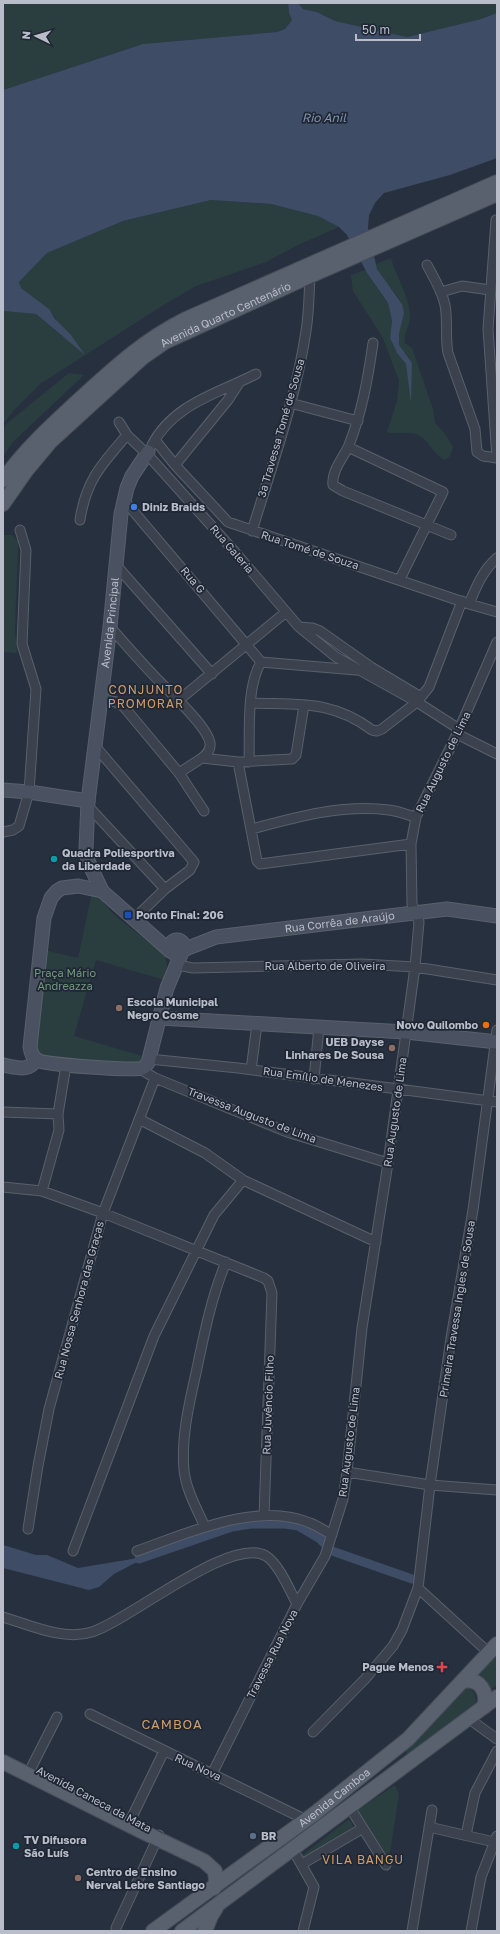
<svg xmlns="http://www.w3.org/2000/svg" width="500" height="1934" viewBox="0 0 500 1934" font-family="'Golos Text',sans-serif">
	<style>
		.green { fill: #2a3e40 }
		.water { fill: #3e4c66 }
		.lines { fill: none; stroke-linecap: round; stroke-linejoin: round }
		.canal { stroke: #3e4c66; stroke-width: 9 }
		.street-casing { stroke: #59606c; stroke-width: 11 }
		.secondary-casing { stroke: #59606c; stroke-width: 15 }
		.primary-casing { stroke: #454b58; stroke-width: 16 }
		.street { stroke: #3b424e; stroke-width: 9 }
		.secondary { stroke: #4a5161; stroke-width: 13 }
		.primary { stroke: #59616e; stroke-width: 14 }
		.shop-dot { fill: #3f7fe0; stroke: #202734; stroke-width: 1.5 }
		.culture-dot { fill: #0f9aa8; stroke: #202734; stroke-width: 1.5 }
		.transit-dot { fill: #1a4fb4; stroke: #202734; stroke-width: 1.5 }
		.education-dot { fill: #8d6e63; stroke: #202734; stroke-width: 1.5 }
		.food-dot { fill: #e8710a; stroke: #202734; stroke-width: 1.5 }
		.health-dot { fill: #e0444e; stroke: #202734; stroke-width: 1.5 }
		.service-dot { fill: #5c6f8a; stroke: #202734; stroke-width: 1.5 }
		.labels { text-anchor: middle; stroke-width: 3.5; stroke-linejoin: round; paint-order: stroke }
		.street-label { font-size: 11px; fill: #b8bdc9; stroke: #202734 }
		.poi-label { font-size: 11px; font-weight: bold; fill: #b8bdc9; stroke: #202734; text-anchor: start }
		.park-label { font-size: 11px; fill: #71987c; stroke: #202734 }
		.water-label { font-size: 12px; font-style: italic; fill: #8192ae; stroke: #202734 }
		.neighbourhood-label { font-size: 12px; letter-spacing: 1px; fill: #ce9d6e; stroke: #202734 }
		.quarter-label { font-size: 13px; letter-spacing: 1px; fill: #ce9d6e; stroke: #202734 }
	</style>
	<rect width="100%" height="100%" fill="#27303e"/>
	<!-- green -->
	<path class="green" d="M3,3h285l1,10 3,7 -7,9 -8,3 -134,12 -140,46z
		M298,3h199v10l-16,6 -74,18 -72,-16 -18,-9 -14,-3z
		M211,200l60,4 47,12 21,11 -43,19 -30,16 -70,24 -31,18 -125,80 -26,26 -11,14v-113l33,3 27,23c-4,-25 -24,-34 -42,-49l-2,-6 28,-29 76,-32z
		M391,258c5,19 18,37 19,57 1,10 -7,18 -5,28l7,5 21,61 2,14 10,11 8,13 -3,9 -5,4c-12,-5 -15,-19 -27,-25 -9,-4 -26,0 -31,-3l10,-31 2,-20 -16,-43 -30,-47 -2,-16 14,-5 23,33 4,18 -2,17 7,15 9,11v-9c-2,-3 -6,-6 -7,-10 -4,-10 8,-28 2,-42 -6,-15 -22,-22 -25,-39z
		M69,373l15,2 -72,68 -9,14v-27l3,-6z
		M3,535h9l6,7 -3,90 2,21 -14,-1z
		M92,892l8,6 13,16 52,41 2,11 -3,13h-3l-65,-19 -22,76 65,19 3,2 -3,7 -36,-3 -25,1 -37,-5 -5,-7 8,-100 34,8z
		M497,1654v31l-5,4 -16,-15z
		M465,1686c8,4 11,7 11,16l-69,53 -3,-8z
		M395,1785l4,9 -10,65 -31,-49z
		M348,1820l3,1 2,6 -49,33 -3,-4z"/>
	<!-- water -->
	<path class="water" d="M288,3h10l5,6 14,3 18,9 72,16 74,-18 16,-6v145l-47,17 -66,18 -9,10 -6,12 -1,13 9,41 25,35 2,9 -5,21v11l13,18 -1,40 -5,-39 -9,-11 -7,-15 2,-17 -4,-18 -21,-30 -20,-38 -8,-8 -21,-11 -47,-12 -60,-4 -88,21 -76,32 -28,29 2,6 28,21 6,10 16,16 14,20 -49,-41 -33,-3v-221l140,-46 134,-12 8,-3 7,-9 -3,-7z
		M3,1545l33,10h11l31,13 60,-10 1,3 -25,13 -15,13 -10,3 -86,-22z"/>
	<g class="lines">
		<!-- canal -->
		<path class="canal" d="M139,1559l93,-32 19,-3h34l13,2 22,13 12,12 80,28"/>
		<defs>
			<path id="street" d="M496,220l-8,109 9,129
				M427,265c7,13 15,26 18,40 3,16 0,32 3,48l27,76 2,23 6,4 14,2
				M441,292l21,-6 28,4
				M373,343c-5,35 -11,69 -24,102 -5,12 -18,26 -16,40l10,6 108,44
				M290,403l68,18
				M119,422l8,13 20,19 88,98 64,75 37,30 81,45 42,27
				M155,440l20,25 53,57 241,82 28,8
				M152,445c21,-41 67,-52 104,-71
				M348,447l95,45 -43,87
				M175,465l53,-65 11,-17
				M123,499l138,163
				M80,520c6,-40 22,-56 47,-85
				M252,531c20,-66 44,-132 54,-200 3,-18 3,-37 4,-55
				M115,564l97,110
				M469,604c7,-17 14,-34 28,-46
				M110,627c18,20 35,40 54,59 11,11 44,42 46,57 1,7 -3,11 -8,15
				M299,627l13,1 8,3 51,36 50,30
				M261,662l95,8
				M102,699l14,3 8,5 55,66 25,38
				M179,700l107,-88
				M252,703c47,2 80,-3 120,27l5,1 5,-2 35,-27 12,-15 33,-86
				M457,734l40,20
				M95,746l99,116 -4,8 -25,19 -32,31
				M238,762l19,99 3,3 151,-20
				M249,762c1,-30 -3,-75 12,-100
				M179,773l23,-15 36,4 54,-3 4,-4 8,-50
				M88,806l77,83
				M252,829c44,-12 91,-25 137,-19 9,1 18,5 27,7
				M3,832l10,-2 6,-4 10,-34 7,-103 -14,-45 4,-94 -6,-20
				M177,965l16,3 169,-4 53,3 82,13
				M149,1059l89,9 259,34
				M140,1069l15,9 132,54 101,31
				M251,1070l6,-46
				M314,1079l5,-52
				M3,1112l55,2
				M139,1119l66,34 38,27 133,62
				M3,1187l39,4 61,22 161,65 4,3 4,12 -8,223
				M42,1191l17,-61 -1,-16 8,-49
				M347,1472l83,13 67,5
				M205,1527c-8,-18 -19,-37 -21,-57 -3,-32 5,-66 12,-97 8,-38 15,-75 30,-111
				M28,1529l10,-63 11,-57 40,-145 14,-51 52,-135
				M73,1551l81,-215 60,-121 29,-35
				M137,1551c51,-18 120,-50 173,-28 8,3 15,8 22,12
				M418,1588l70,64
				M3,1617c27,8 60,24 89,15 38,-12 139,-97 174,-76 13,8 24,35 31,48
				M90,1714l216,106
				M468,1718l29,21
				M313,1732l52,-53 28,-33 9,-16 16,-42 12,-103 21,-147 22,-128 24,-180
				M28,1774l29,-57
				M212,1774l85,-170 28,-48 18,-57 4,-27 15,-144 26,-165 27,-196 4,-45 -7,-18 -1,-60 5,-27 41,-83 40,-92
				M349,1806l37,59
				M132,1817l32,-66
				M429,1827l65,15
				M466,1835l9,-42 22,-42
				M292,1848l22,39 -11,44
				M302,1864l61,-36
				M116,1928l43,-93
				M412,1931l20,-121
				M471,1931l10,-54 16,-41"/>
			<g id="secondary">
				<path d="M3,790l26,2 59,9"/>
				<path id="s1" d="M102,891l-14,-30 -2,-12 2,-48 22,-174 11,-113 6,-26 5,-12 16,-24"/>
				<circle cx="177" cy="947" r="7"/>
				<path id="s2" d="M183,950l33,-13 231,-28 50,7"/>
				<path d="M170,951l-68,-60 -24,-5 -16,2 -5,3 -6,7 -7,20 -14,129c1,5 2,10 7,13 8,5 98,11 106,8l5,-5 19,-75 15,-36"/>
				<path d="M159,1018l247,14 91,10"/>
				<path d="M3,1065c11,2 27,8 33,-6"/>
			</g>
			<g id="primary">
				<path d="M3,480c22,-31 50,-56 78,-82 34,-31 63,-58 105,-79l311,-137"/>
				<path id="s3" d="M3,504l23,-33 25,-30 91,-83 23,-16 145,-66 187,-82"/>
				<path d="M463,1681c18,-3 25,12 21,26"/>
				<path d="M3,1762l138,69 63,30 11,10 1,10 -2,7"/>
				<path id="s4" d="M153,1931l161,-117 94,-75 89,-95"/>
				<path d="M182,1931l315,-234"/>
				<path d="M205,1931l6,-15 5,-8"/>
			</g>
		</defs>
		<!-- street casing -->
		<use href="#street" class="street-casing"/>
		<!-- secondary casing -->
		<use href="#secondary" class="secondary-casing"/>
		<!-- primary casing -->
		<use href="#primary" class="primary-casing"/>
		<!-- street -->
		<use href="#street" class="street"/>
		<!-- secondary -->
		<use href="#secondary" class="secondary"/>
		<!-- primary -->
		<use href="#primary" class="primary"/>
	</g>
	<!-- markers -->
	<circle class="shop-dot" cx="134" cy="507" r="4"/>
	<g class="culture-dot">
		<circle cx="54" cy="859" r="4"/>
		<circle cx="16" cy="1846" r="4"/>
	</g>
	<rect class="transit-dot" x="124" y="911" width="8" height="8" rx="2"/>
	<g class="education-dot">
		<circle cx="119" cy="1008" r="4"/>
		<circle cx="392" cy="1048" r="4"/>
		<circle cx="78" cy="1878" r="4"/>
	</g>
	<circle class="food-dot" cx="486" cy="1025" r="4"/>
	<path class="health-dot" d="M440 1661h4v4h4v4h-4v4h-4v-4h-4v-4h4z"/>
	<circle class="service-dot" cx="253" cy="1836" r="4"/>
	<g class="labels">
		<!-- street labels -->
		<g class="street-label">
			<text dy="4" stroke="none"><textPath href="#s3" startOffset="297">Avenida Quarto Centenário</textPath></text>
			<text transform="translate(281 428) rotate(-74)" y="4">3ª Travessa Tomé de Sousa</text>
			<text transform="translate(232 549) rotate(49)" y="4">Rua Galeria</text>
			<text transform="translate(310 550) rotate(18)" y="4">Rua Tomé de Souza</text>
			<text transform="translate(193 580) rotate(50)" y="4">Rua G</text>
			<text dy="4" stroke="none"><textPath href="#s1" startOffset="273">Avenida Principal</textPath></text>
			<text transform="translate(443 762) rotate(-64)" y="4">Rua Augusto de Lima</text>
			<text dy="4" stroke="none"><textPath href="#s2" startOffset="160">Rua Corrêa de Araújo</textPath></text>
			<text x="325" y="970">Rua Alberto de Oliveira</text>
			<text transform="translate(323 1079) rotate(8)" y="4">Rua Emílio de Menezes</text>
			<text transform="translate(395 1112) rotate(-82)" y="4">Rua Augusto de Lima</text>
			<text transform="translate(252 1115) rotate(21)" y="4">Travessa Augusto de Lima</text>
			<text transform="translate(79 1300) rotate(-75)" y="4">Rua Nossa Senhora das Graças</text>
			<text transform="translate(457 1309) rotate(-81)" y="4">Primeira Travessa Ingles de Sousa</text>
			<text transform="translate(268 1405) rotate(-88)" y="4">Rua Juvêncio Filho</text>
			<text transform="translate(349 1442) rotate(-83)" y="4">Rua Augusto de Lima</text>
			<text transform="translate(272 1654) rotate(-63)" y="4">Travessa Rua Nova</text>
			<text transform="translate(198 1767) rotate(25)" y="4">Rua Nova</text>
			<text dy="4" stroke="none"><textPath href="#s4" startOffset="225">Avenida Camboa</textPath></text>
			<text transform="translate(94 1799) rotate(28)" y="4">Avenida Caneca da Mata</text>
		</g>
		<!-- poi labels -->
		<g class="poi-label">
			<text x="142" y="511">Diniz Braids</text>
			<text x="62" y="857">Quadra Poliesportiva<tspan x="62" dy="13">da Liberdade</tspan></text>
			<text x="136" y="919">Ponto Final: 206</text>
			<text x="127" y="1006">Escola Municipal<tspan x="127" dy="13">Negro Cosme</tspan></text>
			<text x="478" y="1029" text-anchor="end">Novo Quilombo</text>
			<text x="384" y="1046" text-anchor="end">UEB Dayse<tspan x="384" dy="13">Linhares De Sousa</tspan></text>
			<text x="434" y="1671" text-anchor="end">Pague Menos</text>
			<text x="261" y="1840">BR</text>
			<text x="24" y="1844">TV Difusora<tspan x="24" dy="13">São Luís</tspan></text>
			<text x="86" y="1876">Centro de Ensino<tspan x="86" dy="13">Nerval Lebre Santiago</tspan></text>
		</g>
		<!-- park labels -->
		<g class="park-label">
			<text x="65" y="977">Praça Mário<tspan x="65" dy="13">Andreazza</tspan></text>
		</g>
		<!-- water labels -->
		<g class="water-label">
			<text x="324" y="122">Rio Anil</text>
		</g>
		<!-- neighbourhood labels -->
		<g class="neighbourhood-label">
			<text x="146" y="694">CONJUNTO<tspan x="146" dy="14">PROMORAR</tspan></text>
			<text x="363" y="1864">VILA BANGU</text>
		</g>
		<!-- quarter labels -->
		<g class="quarter-label">
			<text x="172" y="1729">CAMBOA</text>
		</g>
	</g>
	<!-- border -->
	<rect width="500" height="1934" fill="none" stroke="#b8bdc9" stroke-width="8"/>
	<!-- north arrow -->
	<g transform="translate(36 36) rotate(275)" stroke="#202734" stroke-width="3" paint-order="stroke">
	<path d="M0-3L7 15L0 10L-7 15Z" fill="#b8bdc9"/>
	<text y="-6" font-size="11" font-weight="bold" text-anchor="middle" fill="#b8bdc9">N</text>
	</g>
	<!-- scale -->
	<path d="M356 34v6h64v-6" fill="none" stroke="#b8bdc9" stroke-width="2"/>
	<text x="362" y="34" font-size="12" fill="#b8bdc9" stroke="#202734" stroke-width="3" paint-order="stroke">50 m</text>
</svg>
